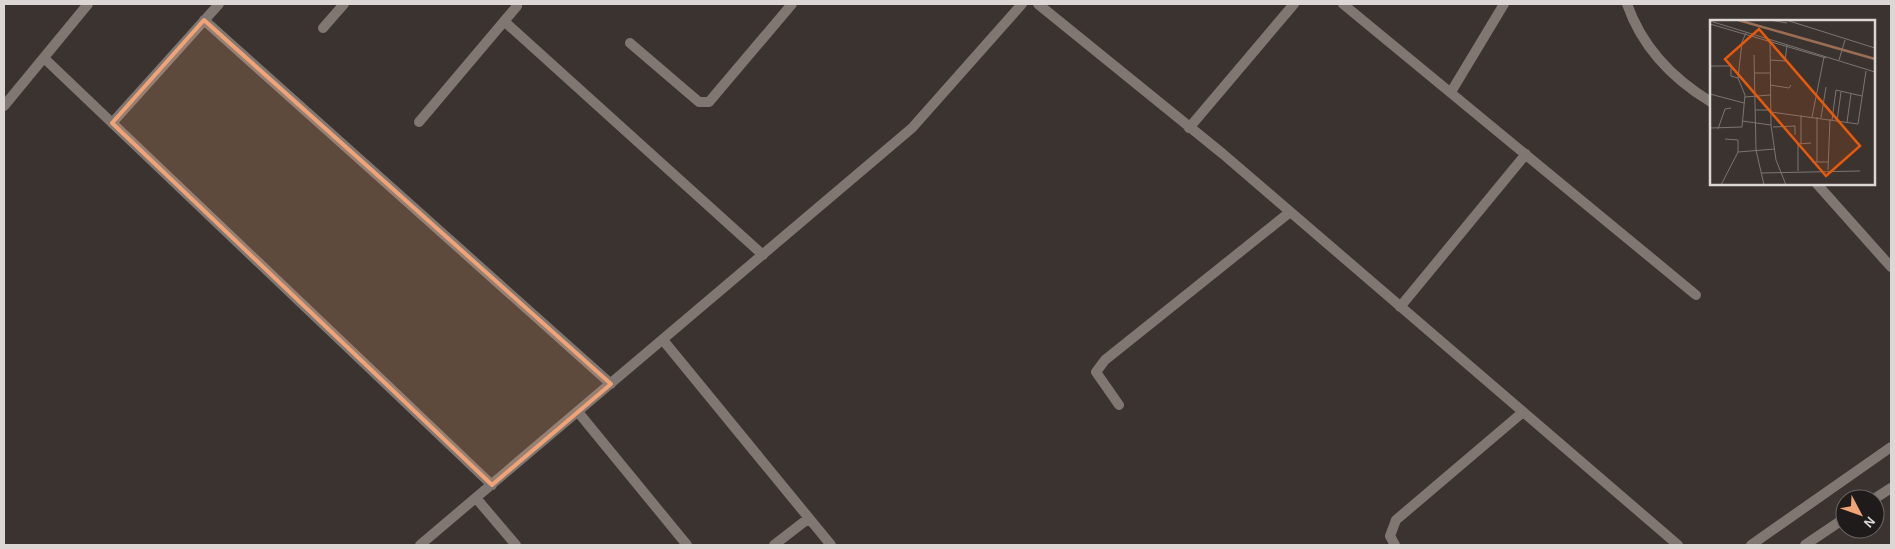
<svg xmlns="http://www.w3.org/2000/svg" width="1895" height="549" viewBox="0 0 1895 549" font-family="'Alegreya Sans',sans-serif">
	<style>
		.lines { fill: none; stroke-linecap: round; stroke-linejoin: round }
		.minor { stroke: #807773; stroke-width: 10 }
		.tertiary { stroke: #807773; stroke-width: 10 }
		.marked { fill: #efa377; fill-opacity: 0.2; stroke: #efa377; stroke-width: 4; stroke-linejoin: round }
		.inset-river { fill: none; stroke: #9a6e55; stroke-width: 2.5 }
		.inset-road { fill: none; stroke: #7b7571; stroke-width: 1 }
		.view { fill: #e8590c; fill-opacity: 0.15; stroke: #e8590c; stroke-width: 2.5 }
		.inset-edge { fill: none; stroke: #dcd7d5; stroke-width: 2.5 }
	</style>
	<rect width="100%" height="100%" fill="#3a332f"/>
	<g class="lines">
		<!-- minor -->
		<path class="minor" d="M1038,4l185,150 455,391
			M1343,4l353,291
			M1627,4c15,43 46,75 84,98
			M204,20l407,364
			M504,21l259,234
			M323,28l21,-24
			M630,43l69,59h10l83,-98
			M44,58l448,427
			M1451,92l53,-88
			M4,106l84,-102
			M419,122l98,-116 -1,-2
			M112,123l107,-119
			M1189,128l105,-124
			M1817,184l74,83
			M1400,307l126,-153
			M663,340l168,205
			M1119,405l-23,-33 9,-12 185,-148
			M578,412l109,133
			M476,498l40,47
			M420,545l492,-417 110,-124
			M774,545l35,-27
			M1395,545l-5,-9 6,-16 127,-108"/>
		<!-- tertiary -->
		<path class="tertiary" d="M1874,499l17,-11
			M1751,545l140,-98
			M1805,545l40,-27"/>
	</g>
	<!-- marked area -->
	<path class="marked" d="M204,20l407,364 -119,101 -380,-362z"/>
	<!-- overview -->
	<g transform="translate(1710 20)">
		<rect width="165" height="165" fill="#3a332f"/>
		<path class="inset-river" d="M28,0l137,39"/>
		<path class="inset-road" d="M60,0l17,3M76,0l89,28M0,1l165,51M0,4l116,34M60,19l1,86 5,35 10,25M44,35l2,95 8,35M60,40l15,1 2,-16M129,40l6,-20M0,46h21v10l7,2M44,53h16M60,65l19,3 2,-3M0,74l34,9M35,77l25,-2M45,90h16M61,92l87,12 8,-53M102,97l12,-60M111,98l5,-31M122,100l4,-30 26,6M32,101l29,4M127,101l4,-29M137,102l4,-28M63,107l22,-1v9M0,108l32,-1 3,-32 -7,-17 4,-36 4,-9M8,109l7,-20 6,-1M91,124v-29M28,132l37,-3M102,142h16M107,142v-45M118,150l2,-51M88,151v-27l13,-1M51,153l99,-2M11,165l17,-33v-12l-13,-1"/>
		<path class="view" d="M49,9l101,117 -34,30 -101,-117z"/>
		<rect width="165" height="165" class="inset-edge"/>
	</g>
	<!-- border -->
	<rect width="1895" height="549" fill="none" stroke="#dcd7d5" stroke-width="10"/>
	<!-- north arrow -->
	<g transform="translate(1860 514) rotate(131)"><circle r="24" fill="#1f1b1a" stroke="#6b6665"/>
	<path d="M0-4L9 19L0 12L-9 19Z" fill="#efa377"/>
	<text y="-8" font-size="14" font-weight="bold" text-anchor="middle" fill="#dcd7d5">N</text>
	</g>
</svg>
